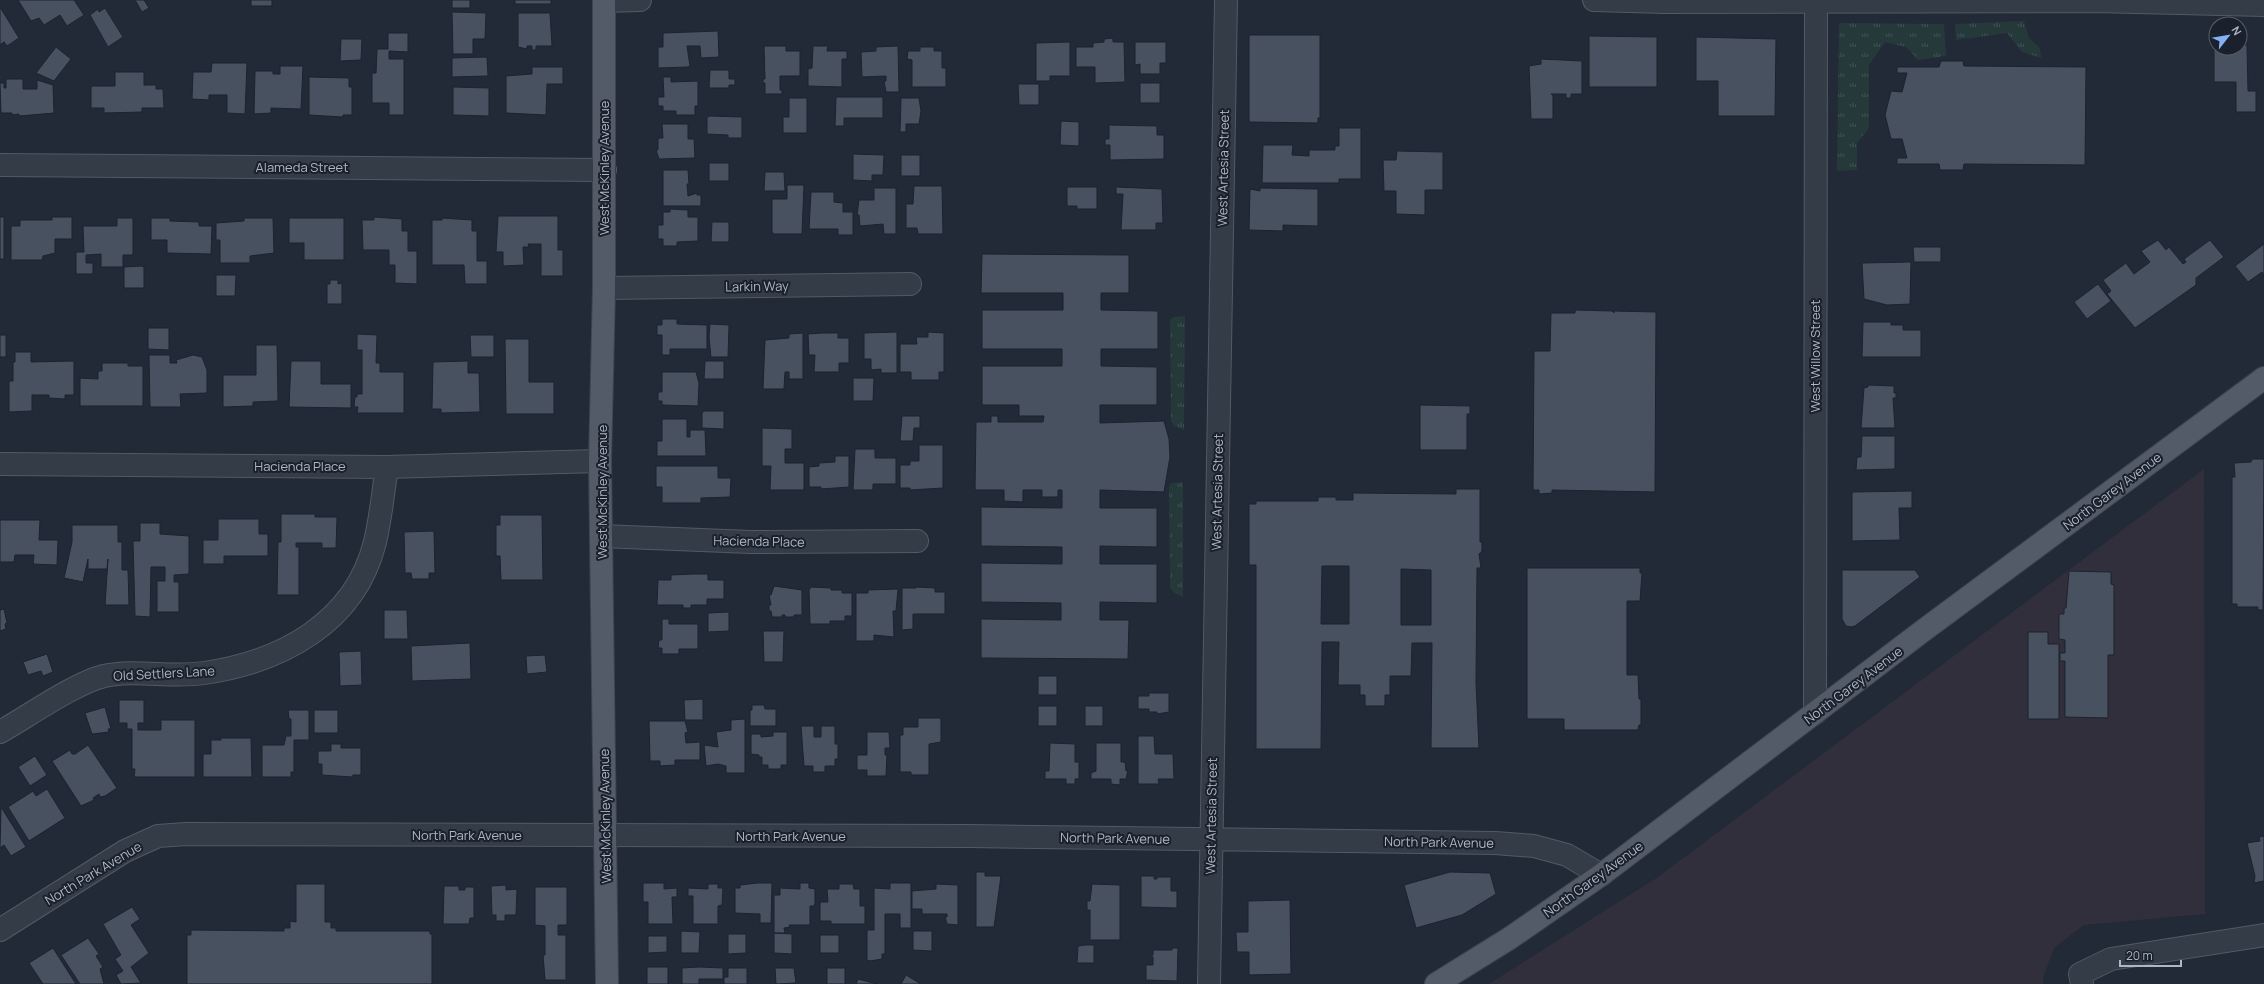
<svg xmlns="http://www.w3.org/2000/svg" width="2264" height="984" viewBox="0 0 2264 984" font-family="Manrope,sans-serif">
	<style>
		.medical { fill: #312f3b }
		.grass { fill: url(#grass-tufts) }
		.building { fill: #475160; stroke: #1c232e; fill-rule: evenodd }
		.lines { fill: none; stroke-linecap: round; stroke-linejoin: round }
		.minor-casing { stroke: #525a65; stroke-width: 24 }
		.major-casing { stroke: #3e4551; stroke-width: 24 }
		.minor { stroke: #343c47; stroke-width: 22 }
		.major { stroke: #525b67; stroke-width: 22 }
		.labels { text-anchor: middle; stroke-width: 4; stroke-linejoin: round; paint-order: stroke }
		.street-label { font-size: 13px; fill: #afb7c4; stroke: #1a212c }
	</style>
	<defs>
		<pattern id="grass-tufts" width="24" height="20" patternUnits="userSpaceOnUse"><rect width="24" height="20" fill="#26393a"/><path d="M3 7l-1-3M5 7V3M7 7l1-3M15 17l-1-3M17 17v-4M19 17l1-3" fill="none" stroke="#435355"/></pattern>
	</defs>
	<rect width="100%" height="100%" fill="#212a36"/>
	<!-- medical -->
	<path class="medical" d="M2204,469l1,445 -121,11 -30,23 -11,30 1,6h-555l169,-107z"/>
	<!-- grass -->
	<path class="grass" d="M2024,21l5,17 11,10 1,10 -19,-6 -15,-19 -51,7 -1,-16z
		M1839,23l105,1 2,32 -28,4 -12,-13 -21,-5 -16,23v63l-12,15v27l-20,1z
		M1185,316l-1,114 -10,-4 -3,-5 -1,-101 3,-3z
		M1183,482v115l-10,-5 -3,-5 -1,-101 2,-3z"/>
	<!-- building -->
	<path class="building" d="M18,0h56l10,15 -17,11 -7,-11 -16,10 -5,-7 -8,3z
		M135,0h9l5,8 -7,4z
		M251,0h21v6h-21z
		M452,0h18v8h-18z
		M515,0h36v4h-36z
		M0,7l19,31 -12,8 -3,-4 -4,3z
		M105,8l18,29 -15,10 -18,-32 8,-6 1,3z
		M452,12l34,1 -1,26h-12v15h-20z
		M518,13h32l2,33h-16v4h-4v-4h-5v3l-9,-2z
		M718,31l1,26 -18,1 -1,-12h-13l3,20 -2,1 -30,1v-21h5v-14z
		M388,33h20v19l-19,-1v8h15v56h-15v-12h-17v-30h4l1,-24h11z
		M1249,35h71v83h-2v5l-69,-1z
		M1589,36l68,1v50h-68z
		M1696,37l80,2 -1,77h-57v-35h-22z
		M1113,38v4h11l1,40 -30,1v-16h-19v-20h17v-4l11,-1v-3z
		M341,39h21l-1,21 -21,1z
		M1070,42v34h-20v5h-14v-38z
		M1135,42h31v21h-6v11h-20v-10l-5,1z
		M2214,45h2v3h24v-3h7l1,46h8v21h-20v-30h-22z
		M764,46h22v5h14v25h-20v14h2v4h-17v-11h-2v-4h2z
		M813,46h15l-1,5h20v8h-5v28l-34,-1v-17l4,-1z
		M898,46l1,46h-13l-2,-11h2v-5l-24,1 -1,-25 15,-1v-4z
		M56,47l15,12 -17,22 -18,-8z
		M920,47h14v4h8v17h4v19h-34v-27l-5,-1 1,-8h12z
		M487,57l1,19 -36,1v-19z
		M1541,59l41,2v33h-11v4h-5v-4h-15l2,2v23h-22l-2,-53 12,-2z
		M1941,61h22l1,5 122,1 -1,98 -121,-1 -1,6h-23l-1,-6h-42v-6h10l-5,-19h-11l-6,-24 6,-24 11,1 5,-19h-10v-6h42z
		M212,63h35l-2,51 -18,-1v-18h-18v5l-17,-1 1,-27h18z
		M280,66h23l-2,43 -30,-1v5l-17,1 1,-43h18v3h7z
		M532,67h31v17h-16l-1,31 -40,-2v-37l26,-2z
		M710,70h19v9h6v6h-6v3h-20z
		M115,72h29v13h12v4h7l1,19h-22v4l-38,1v-5h-13v-22h24z
		M309,77l40,1v9h3v28h-9v2l-34,-2z
		M663,77h8v5l27,-1v25h-3v9h-19v-4h-13v-5h-5v-9h6z
		M6,79h17v10h14v-9l16,5 1,28 -35,3v-2l-7,1v-2h-11l-1,-30h4v5h2z
		M1140,83h20v20h-20z
		M1018,84h21v21h-20z
		M453,87l36,1v28l-36,-1z
		M836,97h47v21h-39v8h-9z
		M789,98h18v35h-24v-16h6z
		M901,98h18l2,13 -2,13h-13v8h-6z
		M710,116l32,1v21h-14v-3l-21,-1v-17z
		M1061,121l18,1v24l-19,-1z
		M662,124h26v15h6l1,19 -36,1 -3,-9h2v-12h5z
		M1109,125l48,1v9h7v24l-54,1v-15h-5v-6h4z
		M1339,128h22v51h-22v4h-77l1,-38h30l-1,10 17,1v-6h26v-4h4z
		M1397,151l46,1v38h-18v25l-29,-1v-23h-12l-1,-31h13z
		M853,154l31,1 -1,20h-11v6l-19,-1z
		M901,155h19v21h-19z
		M709,163h20v18h-20z
		M663,170h25l1,14h-2l1,12 9,-3v2h4v11h-38z
		M765,172h19l1,19h-21z
		M787,185h17l-2,49h-28l-2,-2v-33h15z
		M914,186h28l1,48h-25l-1,-6h-11v-24h7z
		M1067,187h30v22h-20v-3h-10z
		M1116,187l46,2 1,34h-7v7h-35l2,-36h-7z
		M874,188h22v46h-12l-1,-10 -23,2 -1,-11h-2l2,-15h15z
		M1260,188l58,1v37l-35,-1v6l-34,-1 1,-41 10,2z
		M811,192h23v10l9,1v9h10v23h-15v-6h-29z
		M670,209l18,1v7h10v24l-21,1v4h-14v-7h-5v-14h5v-13h7z
		M498,216h60v34h5v26h-22v-32h-13l1,3h-6l1,18 -21,1v-14h-7z
		M0,217h4v42h-4z
		M52,217h20v22h-17v14l-12,3 -1,4h-31v-34h9v-6h32z
		M374,217l28,2v12h6v20h9v33l-22,-1v-18h-6v-15h-26l-1,-30h12z
		M117,218h16v37h-10v12h-22v-13l-15,1v8h7v11h-17v-22h8l-1,-26h34z
		M151,218h19v3l29,1v4h13l-1,28 -44,-1v-13h-16z
		M244,218h29l1,35 -24,3v7h-30v-23h-4v-17l28,-2z
		M289,218h55v42h-40v-17h-15z
		M442,218l30,2v11h5v30h10v23h-22l-1,-19h-32v-45h10z
		M712,222h17v20h-18z
		M2158,240l8,10 3,-3 14,17 3,-2 -2,-3 26,-19 14,17 -28,21v7l-61,43 -28,-34 4,-3 -8,-11 23,-17 8,11 16,-12 -9,-11z
		M2264,244v31l-2,-3 -14,10 -13,-16z
		M1913,247h28v15h-27z
		M982,254l147,1v38h-28v17l57,1v38h-57v17l56,1v38h-57v18l64,-2 5,18 1,18 -6,35 -64,-2v18h57v39l-57,-1v18h57v39l-57,-1v18h29l-1,39 -147,-1v-39l80,1v-17l-80,-1v-39l81,1v-17l-81,-1v-39l81,1v-18h-4v7h-16v-7h-19v12l-19,-1v-11h-29l1,-68h15v-6h7v6h45l1,-6h-25v-11h-37v-39h80v-17h-80v-39h81v-17h-82z
		M1911,262l-1,42 -23,1 -23,-6 -2,-36z
		M141,266l3,1v21h-20v-21z
		M216,275h20l-1,21h-19z
		M330,280h8v4l4,-1v21h-15v-20h3z
		M2098,284l13,17 -24,18 -13,-17z
		M1575,310l37,1 2,2v-2l42,1 -1,180 -103,-2v3l-13,1v-4h-6l1,-139h16l1,-38h24z
		M662,319h15v5l30,1v24h-37v6h-8v-20h-5v-10h5z
		M1863,322h28v3h12v5h18v27h-59z
		M710,324l19,1 -1,32h-17l-2,-19z
		M148,328h21v22l-21,-1z
		M897,332v41h-16v-4l-10,1v-11h-7v-26z
		M928,332l16,1v39h-5v8h-28v-8h-11v-28h17l-1,-7h12z
		M803,333v46h-14v-7h-4l-1,17h-21l2,-49 24,-2v-4z
		M822,333h16v5h11v25h-10v9h-25l1,-17h-6l-1,-21z
		M357,334l20,1 -1,28h4v9h24v41h-47l1,-6h-4l1,-10h2v-3h5v-44h-5z
		M0,335h6v22h-6z
		M470,335h24v22h-23z
		M505,339h24v43h25v32h-48z
		M256,345h21l1,56 -25,1v4l-30,1v-32h33z
		M15,352h16v10l43,-1v34h-9v4l-16,-1v-3h-17v16l-23,1v-31h4v-19h2z
		M149,355h21v8h7l-1,-3 17,-5 9,2 5,13v23l-27,1 1,13h-31z
		M291,361h30v23h30v24l-62,-1z
		M468,361v12h11l1,39 -39,1v-4h-9l1,-47z
		M705,361h19v18h-20z
		M102,363h26v3h15v40h-63v-28l18,1v-8h4z
		M662,372h34l3,11 -1,23 -36,-1v-4h-4v-9h4z
		M853,378h21l-1,23h-20z
		M1868,385l26,1v7h2v5h-3l2,30h-34l3,-40 4,-1z
		M1420,405l50,1v8h-3v36h-47z
		M704,411h20v18l-22,-1v-15z
		M902,416h18v12h-6l-1,13h-13z
		M662,419h25v18h3v-7h15l1,26h-49v-15h5z
		M762,428l30,1v20h-7v14h19v27h-34l1,-24h-9z
		M1862,436h33v33l-39,1 1,-13h4z
		M919,445h24v43l-33,2v-2h-10v-23h10v-4h9z
		M855,449h20v9h21v26h-23v6h-20z
		M835,456h14v31l-28,2v-2h-12v-20l10,-1v-3l16,-1z
		M2252,459h12l-1,151h-5v-3h-21v-3h-5v-127h3l-1,-14 17,-1z
		M656,466h62v12h13l-1,19 -29,1v5h-39v-16h-6z
		M1456,489h24v53h2v9l-3,3 2,14h-4l-1,115 3,65h-48l1,-105h-20l-1,33h-21v19h-5v11h-20v-11h-5v-10h-22l1,-43h-17l-1,107h-65v-184h-7v-61h7v-3h62v-4h18v3h17v-7l103,1zM1322,566h27v58h-28zM1401,569l30,1v55h-30z
		M1912,491v17h-13l1,32 -48,1v-49z
		M281,514h34v3h22l-1,31h-14v-5h-26v4h3v48h-22l1,-53h3z
		M500,515h42l1,65h-42l-1,-24h-4v-31h4z
		M218,519h41v15h9v22h-44v8h-21v-24h15z
		M0,520h40l-1,20h19l-1,25 -24,-1 1,-9h-19l-1,7h-14z
		M140,523h20v11l29,2v38l-15,1v7h5v30h-22v-31h8v-14h-14l-1,50 -15,-1 -2,-75h7z
		M72,525h46v17h4v28h6l1,35h-24l3,-46 -1,10h-19v-10l-5,23 -19,-4 8,-36z
		M434,531l1,42h-6v6h-17l-1,-6h-6l-1,-41z
		M1527,568h113v5h2l-2,28h-13v74h11l1,24h2v26h-2l-1,5h-74v-11h-37z
		M1842,570h73l5,7 -65,49 -4,1 -5,-1 -4,-7z
		M2069,571l42,1v12l3,1v70h-6v63l-43,-1v-56h-5v-8h5v-13l-6,-1v-25h5v-6h2z
		M694,574h14v6h16v19h-17v6h-16v3h-8v-3h-26l1,-25h13v-5z
		M774,586l28,4v25h-8v2h-9v-2h-3v2h-10l-1,-6h-2v-6h2l-2,-10h2z
		M811,587l20,1v2h11v3h10v23h-7v5h-15v3h-20l-1,-34z
		M916,587l19,1v4h10v22h-32v15l-11,1v-42h14z
		M898,589l-2,22h-3l1,26 -20,-2v6h-18v-48h12v-3z
		M4,609l3,14 -2,1 1,5 -6,2v-21z
		M384,610h23l1,29h-24z
		M729,612v19l-21,1v-19z
		M662,619h7v5h29v25h-19v5h-17v-6h-4l1,-8h3z
		M763,631h21l-1,31h-19z
		M2028,632h20v12h11v75h-31z
		M470,643l1,36 -59,2 -1,-35z
		M361,651l1,34 -22,1 -1,-34z
		M47,654l6,18 -10,4 -2,-5 -13,4 -5,-13z
		M545,655l2,17 -20,2 -1,-18z
		M1038,676h19v19h-19z
		M1149,693h20v19l-12,2v-2h-8v-3h-11v-13h11z
		M703,699v21h-18l-1,-20z
		M119,700h25v23h-6v7h23v-10h34v57h-61l1,-8h-3v-40h-5v-6h-8z
		M752,705h12l1,4h11v17h-26v-16h2z
		M1038,706h19v20h-19z
		M1085,706h18v20h-18z
		M105,707l6,22h-3l1,3 -17,2 -7,-21z
		M288,710h21v30h-15v32h-3v5h-29v-32h22l2,-9h5v-17h-2z
		M314,710h24v23h-24z
		M918,718h23v24l-12,2v31h-18v-3h-11v-37h3v-8h15z
		M745,719v54h-19v-7l-8,-2 -12,2 -2,-21 14,2 -2,-15 15,-2v-10z
		M649,721h36l3,11 -3,1 1,10 14,-1v18h-25v5l-15,1v-5h-10z
		M801,726h13v11h7v-11h14v18h3v15h-3v7h-10v6h-12v-6h-9z
		M773,732h14v33h-6v4h-13v-4h-6v-8h-3v-2l-8,-1v-20h10v3l12,-1z
		M867,732h22l1,16h-5v7h2l-1,21h-19v-6h-10v-15h10z
		M1138,736h16l1,18h18l1,25h-16l1,5h-21z
		M221,738h30l1,39h-49v-23h8v-14h10z
		M1050,743l25,1v18h4v17h-4v5h-9v-5h-21v-8h4z
		M1096,743h25v19h4l1,9 2,-1 -2,9h-6v6l-9,-1v-5h-20v-6l5,-2z
		M331,744h10v4h20v27h-8l-1,2 -30,-2v-11h-4v-13h13z
		M88,745l29,43 -12,8 -5,1 -1,-3 -6,4 1,2 -13,6 -29,-45 18,-11 2,4h3z
		M35,756l12,19 -17,11 -12,-19z
		M47,789l18,29 -36,23 -21,-34 25,-16 3,5z
		M1,807l25,40 -15,9 -7,-11 -4,3z
		M2264,836v45l-10,2 1,-7 -8,-33 13,-2 -1,-4z
		M976,872h9v4h16l-7,51h-18z
		M1450,872l40,1 6,21 -34,21 -46,13 -12,-43z
		M1141,876h13v3h3v-2h14v14h6v17l-36,-1z
		M643,883h21v6l13,-1v9h-5l1,27h-25v-22h-5z
		M757,883h15l-1,40h-11v-9l-25,-1v-25h5v-3z
		M800,883h9v5l6,1v14l-1,3h-4v19h-21l1,2 -6,1 1,5h-11v-38h6v-7l20,1z
		M890,883h21v45h-11v-14h-15v40h-3v5l-12,2 -3,-1v-30h7v-42l16,1z
		M296,884h29v38h6v6h5v3h94v3h2v50h-245v-49h4v-5l93,1v-3h6v-7l6,1z
		M708,884h10v4h5l-1,17 -4,1v18h-25v-28h-5v-8l20,1z
		M839,884h14l1,5h6v17h5v18h-34v-3h-11v-19h8l-1,-13h12z
		M936,884l22,1v40l-11,-1 -2,-7h2v-3h-25v-5h-10v-18l24,-2z
		M1092,884l28,1v55h-30v-30h-3v-9h3z
		M506,885v5l11,-1 -1,26h-11v6h-9v-6h-4l-1,-29z
		M444,886h15v4h6v-3h9v31h-4l-1,6h-26z
		M535,887h32v38h-9v10h8v45h-21l-2,-25h2v-29l-10,-1z
		M1290,900l1,74 -42,1v-23h-12l-1,-20h12v-31z
		M132,907l8,12 -9,6 18,28 -18,14 10,16 -20,1 -5,-9 7,-4 -8,-12 6,-4 -18,-31z
		M681,931l19,1 -1,21h-18z
		M913,931h19v20l-19,-1z
		M774,933l18,1v20l-18,-1z
		M728,934h18v19l-18,1z
		M820,935h19v18h-19z
		M648,936h19v16l-19,1z
		M88,938l11,16 -3,2 7,11 -3,2 4,15h-24l-19,-29z
		M1085,945h9v18h-17l1,-17z
		M53,948l23,36h-33l-14,-21z
		M1172,948h6l-1,33 -31,-1v-15h7v-8l-2,-2h2v-5h19z
		M647,967h21v17h-21z
		M699,967l24,1v11h-24v5h-17v-16z
		M728,968h19v16h-23v-7h4z
		M775,968h19l2,15 -20,1z
		M827,968h18v16h-18z
		M906,975l15,9h-20z
		M858,979l19,5h-21z"/>
	<g class="lines">
		<defs>
			<path id="minor" d="M1594,0l71,2 430,-1 169,4
				M604,1l36,-1
				M0,165l605,5
				M604,288l306,-4
				M0,464l387,3 213,-6
				M601,536l150,6 166,-1
				M1815,713l1,-713
				M0,732c27,-15 75,-49 104,-56 32,-7 67,2 100,-3 77,-11 151,-50 171,-131 6,-25 8,-50 12,-75
				M0,930l125,-79 33,-15 28,-2 783,2 526,7 39,3 33,9 34,20
				M1209,984l17,-984
				M2082,984l-2,-10 31,-15 153,-24"/>
			<path id="major" d="M604,0v288l-4,173 7,523
				M1436,984l74,-46 91,-63 323,-245 340,-252"/>
		</defs>
		<!-- minor casing -->
		<use href="#minor" class="minor-casing"/>
		<!-- major casing -->
		<use href="#major" class="major-casing"/>
		<!-- minor -->
		<use href="#minor" class="minor"/>
		<!-- major -->
		<use href="#major" class="major"/>
	</g>
	<g class="labels">
		<!-- street labels -->
		<g class="street-label">
			<text x="302" y="172">Alameda Street</text>
			<text transform="translate(604 168) rotate(-90)" y="5">West McKinley Avenue</text>
			<text transform="translate(1223 168) rotate(-89)" y="5">West Artesia Street</text>
			<text transform="translate(757 286) rotate(-1)" y="5">Larkin Way</text>
			<text transform="translate(1815 356) rotate(-90)" y="5">West Willow Street</text>
			<text x="300" y="471">Hacienda Place</text>
			<text transform="translate(2112 491) rotate(-37)" y="5">North Garey Avenue</text>
			<text transform="translate(602 492) rotate(-90)" y="5">West McKinley Avenue</text>
			<text transform="translate(1217 492) rotate(-89)" y="5">West Artesia Street</text>
			<text transform="translate(759 541) rotate(1)" y="5">Hacienda Place</text>
			<text transform="translate(164 673) rotate(-3)" y="5">Old Settlers Lane</text>
			<text transform="translate(1853 685) rotate(-37)" y="5">North Garey Avenue</text>
			<text transform="translate(605 816) rotate(-91)" y="5">West McKinley Avenue</text>
			<text transform="translate(1211 816) rotate(-89)" y="5">West Artesia Street</text>
			<text x="467" y="840">North Park Avenue</text>
			<text x="791" y="841">North Park Avenue</text>
			<text transform="translate(1115 838) rotate(1)" y="5">North Park Avenue</text>
			<text transform="translate(1439 842) rotate(1)" y="5">North Park Avenue</text>
			<text transform="translate(93 873) rotate(-31)" y="5">North Park Avenue</text>
			<text transform="translate(1593 879) rotate(-36)" y="5">North Garey Avenue</text>
		</g>
	</g>
	<!-- north arrow -->
	<g transform="translate(2228 36) rotate(59)"><circle r="19" fill="#1a212c" stroke="#565d69"/>
	<path d="M0-3L7 15L0 10L-7 15Z" fill="#85b0f2"/>
	<text y="-6" font-size="11" font-weight="bold" text-anchor="middle" fill="#afb7c4">N</text>
	</g>
	<!-- scale -->
	<path d="M2120 960v6h61v-6" fill="none" stroke="#afb7c4" stroke-width="2"/>
	<text x="2126" y="960" font-size="12" fill="#afb7c4" stroke="#1a212c" stroke-width="3" paint-order="stroke">20 m</text>
</svg>
